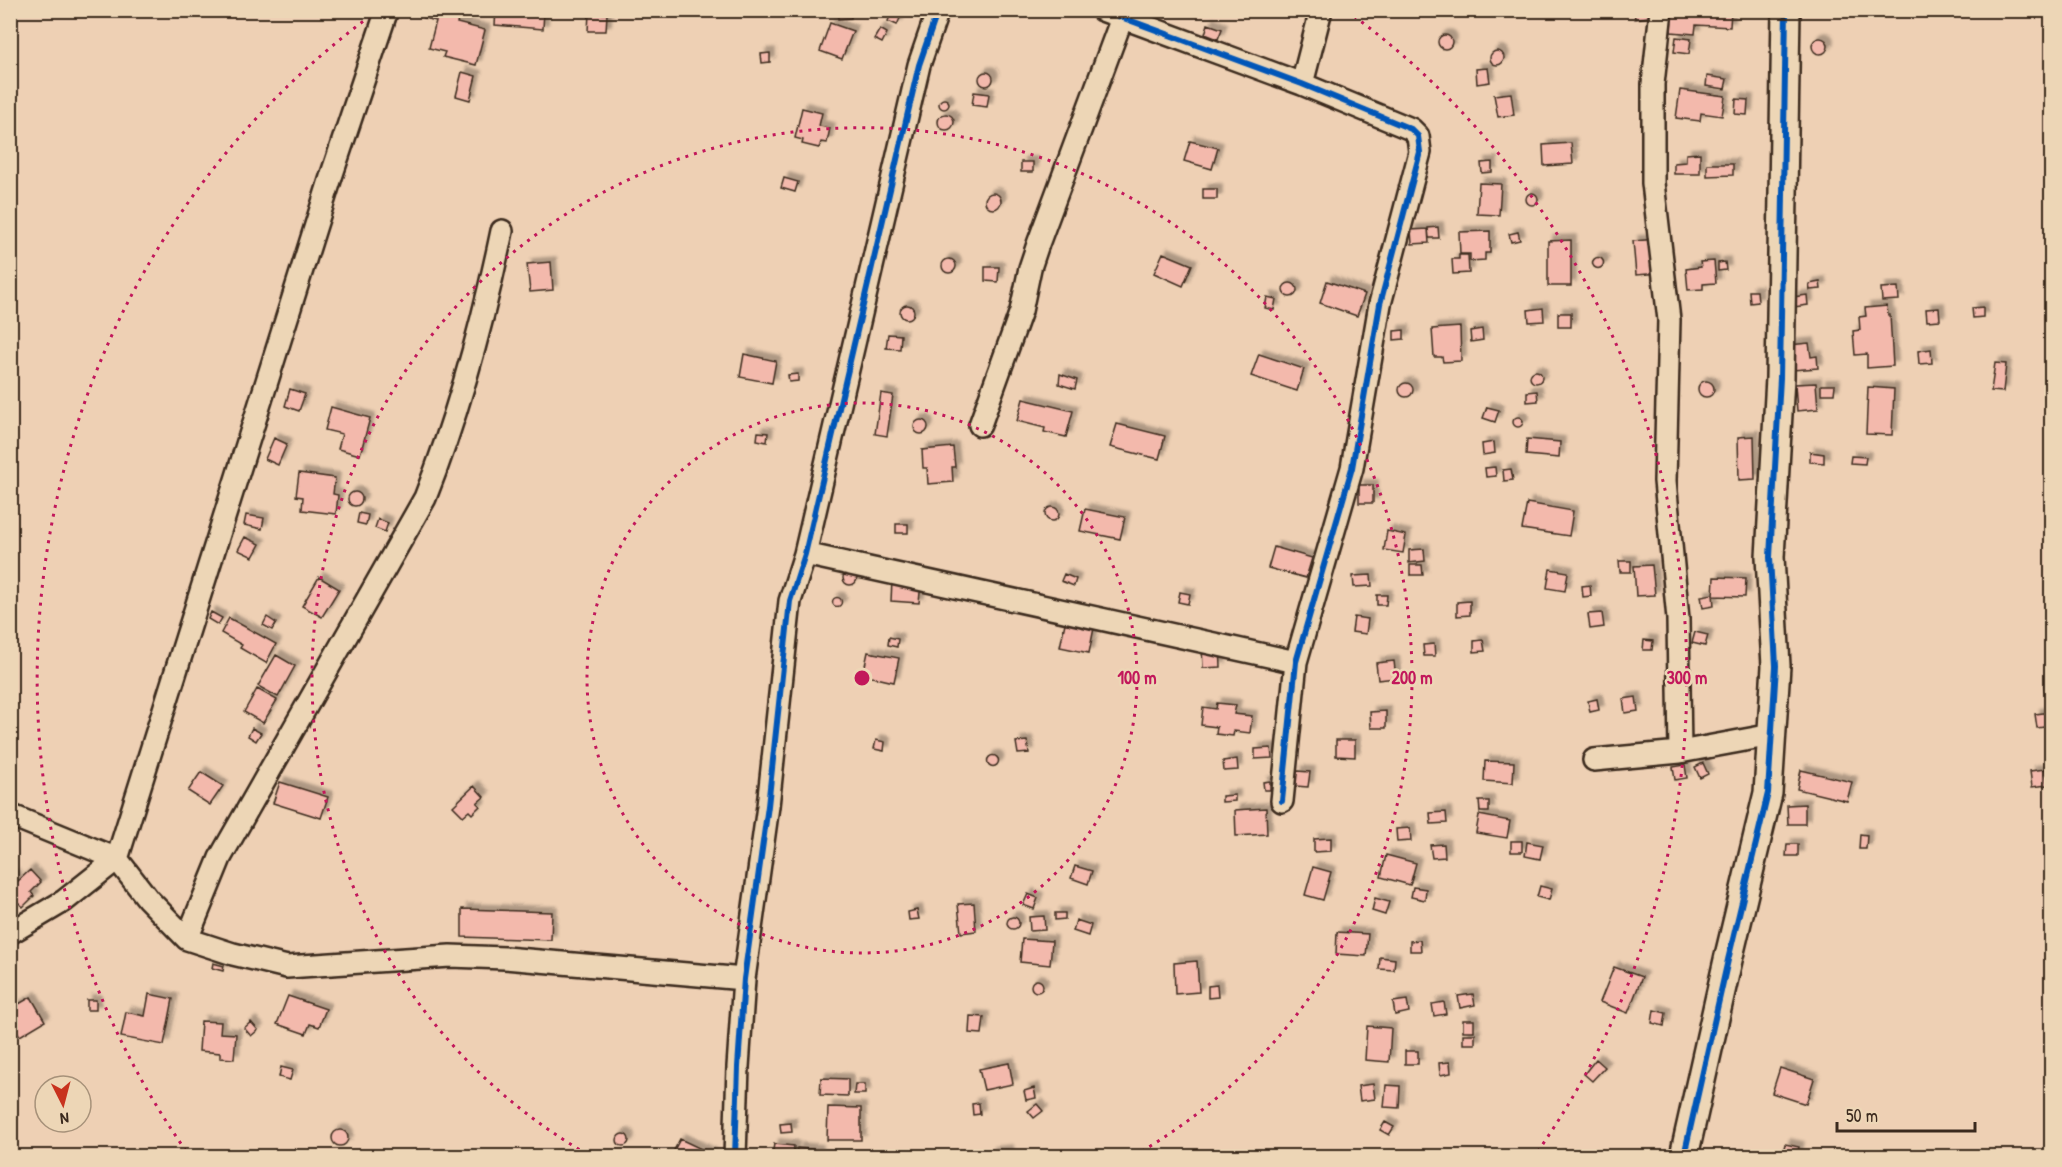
<svg xmlns="http://www.w3.org/2000/svg" width="2062" height="1167" viewBox="0 0 2062 1167" font-family="'Patrick Hand',sans-serif">
	<style>
		.building { fill: #f3b9ac; stroke: #3b2a1e; stroke-width: 1.5; filter: url(#shadow) }
		.lines { fill: none; stroke-linecap: round; stroke-linejoin: round }
		.minor-casing { stroke: #3b2a1e; stroke-width: 26 }
		.tertiary-casing { stroke: #3b2a1e; stroke-width: 32 }
		.minor { stroke: #edd6b6; stroke-width: 21 }
		.tertiary { stroke: #edd6b6; stroke-width: 27 }
		.cycleway-casing { stroke: #edd6b6; stroke-width: 10 }
		.cycleway { stroke: #0057b8; stroke-width: 6 }
		.ring { fill: none; stroke: #c2185b; stroke-width: 3; stroke-dasharray: 3 6 }
		.centre { fill: #c2185b; stroke: #edd6b6; stroke-width: 3 }
		.ring-label { font-size: 18px; text-anchor: middle; font-weight: bold; fill: #c2185b; stroke: #edd6b6; stroke-width: 5; stroke-linejoin: round; paint-order: stroke }
	</style>
	<defs>
		<filter id="shadow"><feDropShadow dx="5" dy="-5" stdDeviation="1.5" flood-color="#0004"/></filter>
	</defs>
	<rect width="100%" height="100%" fill="#eed0b4"/>
	<filter id="ink" filterUnits="userSpaceOnUse"><feTurbulence type="fractalNoise" baseFrequency=".0167" numOctaves="2"/><feDisplacementMap in="SourceGraphic" scale="12" xChannelSelector="R" yChannelSelector="G"/><feConvolveMatrix kernelMatrix="1 2 1 2 8 2 1 2 1" color-interpolation-filters="sRGB"/></filter>
	<g filter="url(#ink)">
		<!-- building -->
		<path class="building" d="M426,10h34l-3,13 28,7 -9,35 -33,-8 2,-5 -16,-4 7,-27 -12,-3z
			M496,10h48l-1,19 -48,-4z
			M838,10h13v8l-13,1z
			M1634,10h15v7l-14,2z
			M1672,10h59l-1,17 -34,-2 -1,9 -24,-2z
			M892,12l9,4 -4,9 -9,-4z
			M589,13l18,1 -1,17h-18z
			M830,23l23,8 -11,28 -22,-8z
			M1208,24l14,5 -4,10 -13,-5z
			M880,29l7,4 -5,10 -8,-4z
			M1438 42a7 7 0 1 1 14 0a7 7 0 1 1-14 0Z
			M1676,37l15,2 -2,15 -15,-2z
			M1812 46a8 8 0 1 1 16 0a8 8 0 1 1-16 0Z
			M1490 58a7 7 0 1 1 14 0a7 7 0 1 1-14 0Z
			M770,53v9l-8,1 -1,-9z
			M1488,68l2,14 -13,2 -1,-15z
			M462,72l14,4 -6,24 -14,-4z
			M979 79a7 7 0 1 1 14 0a7 7 0 1 1-14 0Z
			M1707,76l20,3 -2,10 -19,-3z
			M1680,90l45,6 -3,20 -21,-3 -1,8 -24,-3z
			M974,92l15,2 -2,13 -15,-2z
			M1511,93l3,22 -16,2 -4,-22z
			M1736,99l12,1 -1,15 -12,-1z
			M939 104a5 5 0 1 1 10 0a5 5 0 1 1-10 0Z
			M802,108l20,5 -3,13 11,2 -3,15 -6,-1 -2,6 -17,-4 1,-4 -8,-2z
			M938 122a8 8 0 1 1 16 0a8 8 0 1 1-16 0Z
			M1190,141l28,7 -6,21 -28,-8z
			M1571,143l2,21 -29,2 -1,-21z
			M1700,153v21h-26v-11l12,-1v-8z
			M1021,162h12v10h-12z
			M1492,162v10l-10,1 -1,-10z
			M1707,164h26v11l-26,1z
			M784,178l14,4 -3,10 -14,-4z
			M1479,183l22,1 -2,31 -22,-1z
			M1203,189h14v10h-14z
			M1526 199a6 6 0 1 1 12 0a6 6 0 1 1-12 0Z
			M985 201a8 8 0 1 1 16 0a8 8 0 1 1-16 0Z
			M1438,227l1,11h-10l-1,-10z
			M1428,229l1,14 -17,1 -1,-14z
			M1490,231v22h-5v7l-15,1v-7h-10l-1,-22z
			M1518,232l2,8 -9,2 -2,-8z
			M1658,239l3,34 -25,2 -3,-34z
			M1571,240v46h-23v-45z
			M1163,253l29,12 -9,21 -29,-13z
			M1459,255h9l1,18 -16,1 -1,-15h7z
			M1592.5 263a5.5 5.5 0 1 1 11 0a5.5 5.5 0 1 1-11 0Z
			M942 266a7 7 0 1 1 14 0a7 7 0 1 1-14 0Z
			M1714,261l2,22 -13,1v5l-15,1 -2,-21 15,-2 -1,-5z
			M551,262l2,28 -23,2 -3,-28z
			M1725,262l1,8 -8,1v-8z
			M985,267h14l-1,15 -13,-1z
			M1327,281l38,13 -8,22 -37,-13z
			M1820,282l1,7 -11,1 -1,-6z
			M1283 290a7 7 0 1 1 14 0a7 7 0 1 1-14 0Z
			M1898,287l1,13 -17,1 -1,-13z
			M1749,291h8l1,11 -8,1z
			M1807,295l1,10 -14,2 -1,-10z
			M1267,297l9,2 -2,11 -9,-2z
			M900 312a7 7 0 1 1 14 0a7 7 0 1 1-14 0Z
			M1887,306l1,9h2l3,51 -26,2v-14l-12,1 -2,-24 7,-1 -1,-13 7,-1 -1,-8z
			M1983,307v10l-10,1 -1,-10z
			M1543,308l1,13 -15,1 -1,-12z
			M1939,308l1,12 -13,1 -1,-12z
			M1558,313h13v14h-13z
			M1460,327l1,34 -18,1 -1,-5h-8l-2,-28z
			M1482,329l1,11 -12,2 -1,-11z
			M1404,330v9l-10,1v-9z
			M888,334l13,1 -1,14 -14,-1z
			M1809,343l2,14 6,-1 1,12 -26,2 -3,-25z
			M1931,349l1,14 -13,1 -1,-13z
			M744,354l32,7 -4,22 -32,-6z
			M1259,354l45,15 -7,22 -46,-15z
			M1995,363l11,1 -3,28 -12,-1z
			M1530 377a6 6 0 1 1 12 0a6 6 0 1 1-12 0Z
			M798,374v7l-9,1 -1,-7z
			M1060,374l17,6 -2,9 -16,-5z
			M1698 389a8 8 0 1 1 16 0a8 8 0 1 1-16 0Z
			M1816,383l2,26 -21,2 -2,-27z
			M1399 390a7 7 0 1 1 14 0a7 7 0 1 1-14 0Z
			M1821,385h14l-1,9h-13z
			M1868,387l26,2 -2,46 -26,-1z
			M290,389l15,5 -6,17 -14,-5z
			M1537,391l1,10 -11,1v-10z
			M881,393l12,2 -6,41 -12,-2z
			M1023,399l50,12 -7,26 -22,-5 1,-4 -28,-7z
			M331,407l39,11 -10,37 -22,-6 4,-15 -17,-4z
			M1487,407l12,3 -4,12 -12,-4z
			M1513 422a5 5 0 1 1 10 0a5 5 0 1 1-10 0Z
			M914 427a7 7 0 1 1 14 0a7 7 0 1 1-14 0Z
			M1117,424l48,12 -6,23 -49,-12z
			M758,432l10,1 -1,9 -10,-2z
			M1754,436l1,43 -16,1 -1,-43z
			M274,438l13,6 -9,21 -13,-6z
			M1527,439l33,3 -1,16 -33,-3z
			M1494,442l1,11 -12,2 -1,-11z
			M953,447l2,20h-3l1,15 -25,2 -1,-16h-4l-1,-18z
			M1810,452l14,2v9l-14,-1z
			M1851,456l15,1 -1,7 -15,-1z
			M1495,467l1,9 -10,1 -1,-9z
			M1511,469l2,11 -9,1 -1,-11z
			M299,473l36,5 -2,16 5,1 -2,19 -34,-4 1,-13 -7,-1z
			M1359,485h14v18h-14z
			M348 499a7 7 0 1 1 14 0a7 7 0 1 1-14 0Z
			M1527,503l46,8 -4,25 -47,-7z
			M1045 514a7 7 0 1 1 14 0a7 7 0 1 1-14 0Z
			M1085,509l40,8 -5,22 -40,-8z
			M359,513l9,2 -2,10 -9,-2z
			M246,515l18,3 -2,11 -18,-4z
			M378,519l10,4 -3,9 -10,-4z
			M896,524h12v9h-12z
			M1387,531l19,4 -3,18 -19,-3z
			M245,537l15,7 -7,13 -15,-7z
			M1274,547l38,11 -6,20 -38,-10z
			M1424,549l1,12 -16,2v-13z
			M1619,561h12v11h-11z
			M1410,565h12l1,10h-13z
			M1652,565l3,30 -19,1 -2,-30z
			M1550,569l18,3 -3,19 -18,-3z
			M843 578a7 7 0 1 1 14 0a7 7 0 1 1-14 0Z
			M1064,574l12,5 -2,7 -13,-5z
			M1371,575l1,11 -18,1 -1,-11z
			M319,577l20,12 -17,28 -20,-11z
			M1714,577l32,1 -1,19 -32,-1z
			M892,580l29,2 -2,21 -28,-2z
			M1590,585l1,11 -8,1 -1,-11z
			M1180,592l10,2 -2,10 -10,-2z
			M1713,594l1,12 -11,2 -2,-12z
			M1377,595h10l-1,10h-9z
			M832.5 602a4.5 4.5 0 1 1 9 0a4.5 4.5 0 1 1-9 0Z
			M1470,601v14l-13,1v-14z
			M211,612l11,6 -4,7 -10,-6z
			M1602,613l2,14 -14,2 -2,-15z
			M267,617l9,6 -4,7 -9,-5z
			M1354,617l14,2 -2,15 -14,-2z
			M229,618l47,26 -10,19 -26,-15 2,-3 -21,-12z
			M1066,618l29,5 -6,30 -29,-6z
			M1695,632l13,3 -3,11 -13,-3z
			M889,637l9,2 -1,8 -9,-2z
			M1483,640l2,11 -11,1v-11z
			M1644,640l9,1 -1,9h-9z
			M1434,644l1,12h-11l-1,-11z
			M1220,646l1,21 -18,1 -1,-21z
			M868,652l31,6 -5,24 -31,-7z
			M276,655l19,11 -17,31 -20,-11z
			M1394,661l2,17 -18,2 -2,-17z
			M2052,684v17l-6,1 -2,-17z
			M257,689l20,11 -14,23 -19,-11z
			M1636,697l2,14 -13,2 -2,-14z
			M1597,699l2,11 -9,2 -2,-11z
			M1217,703l19,2 -2,9 18,2 -2,17 -16,-2 -1,5 -17,-2 1,-7 -16,-2 2,-18 13,2z
			M1386,711v17h-15l-1,-16z
			M2052,712v14l-15,2 -2,-14z
			M252,728l9,5 -5,8 -8,-5z
			M876,740l9,2 -1,9 -10,-2z
			M1336,740h19v17l-19,-1z
			M1027,741l2,12 -11,1 -2,-12z
			M1271,748l1,10 -17,1v-10z
			M987.5 761a5.5 5.5 0 1 1 11 0a5.5 5.5 0 1 1-11 0Z
			M1237,759l1,11 -14,1 -1,-10z
			M1485,761l29,1 -1,21 -29,-2z
			M1703,763l5,11 -8,4 -5,-11z
			M1685,765l2,13 -12,2 -2,-13z
			M2045,769l2,16 -15,2 -2,-16z
			M1801,770l51,12 -5,19 -50,-12z
			M1297,771l13,1 -2,15 -13,-1z
			M201,772l22,14 -13,19 -22,-14z
			M1270,781v9h-6l-1,-8z
			M280,782l48,15 -7,21 -48,-15z
			M474,786l10,11 -7,6 3,3 -8,8 -3,-3 -6,5 -10,-10z
			M1235,795v6l-13,1v-6z
			M1479,801h10v11h-9z
			M1805,804v20h-17l-1,-19z
			M1266,808l1,26 -31,2 -1,-26z
			M1446,812l1,11 -16,1 -1,-11z
			M1479,815l31,6 -3,17 -31,-5z
			M1410,828l1,13 -14,1 -1,-13z
			M1860,834l7,1 -1,14h-7z
			M1331,838v13l-17,1v-13z
			M1511,841h11v11h-11z
			M1527,842l16,3 -3,14 -15,-3z
			M1444,844l1,13 -13,1 -2,-13z
			M1787,844h11v12h-12z
			M1386,855l30,8 -6,22 -29,-8z
			M1075,866l17,5 -4,13 -17,-6z
			M1313,867l18,5 -8,28 -18,-5z
			M30,870l11,12 -10,10 3,4 -11,11 -4,-4 -9,8v-35l3,-2 5,7z
			M1540,886l12,3 -3,11 -12,-3z
			M1413,887l13,2 -1,11 -14,-3z
			M1028,894l10,4 -4,11 -11,-4z
			M1375,898l14,4 -4,13 -13,-4z
			M974,903l2,28 -15,2 -3,-29z
			M462,909l90,3 -1,28 -89,-3z
			M917,910l2,9 -10,1 -1,-8z
			M1055,913h10v6l-10,1z
			M1044,916l1,14 -15,1 -1,-14z
			M1007 923a6 6 0 1 1 12 0a6 6 0 1 1-12 0Z
			M1076,920l15,5 -3,11 -15,-5z
			M1337,932l31,2 -2,22 -30,-2z
			M1022,939l30,2 -2,24 -30,-3z
			M1420,940l1,11h-11v-10z
			M1380,957l15,2 -1,11 -15,-1z
			M1197,961l2,31 -24,2 -1,-31z
			M213,963l11,3 -1,5 -11,-3z
			M1614,967l28,10 -14,36 -28,-11z
			M1031 986a6 6 0 1 1 12 0a6 6 0 1 1-12 0Z
			M1217,985l1,12 -10,1v-12z
			M149,994l24,5 -9,46 -43,-8 5,-25 19,4z
			M1473,994l2,11 -15,3 -2,-12z
			M288,996l38,13 -7,18 -9,-3 -4,10 -29,-10z
			M31,997l14,24 -25,15 -10,-16v-11z
			M87,1000h9v10h-9z
			M1407,1000l2,12 -14,3 -2,-13z
			M1444,1002l2,12 -12,2 -2,-12z
			M1654,1010l12,3 -2,13 -12,-3z
			M970,1016l14,1 -2,17 -13,-1z
			M1463,1020h11v11h-11z
			M201,1021l20,1 -1,11 16,1 -2,25 -14,-1v-5l-21,-2z
			M251,1022l7,8 -7,6 -7,-8z
			M1367,1026l24,2 -2,34 -24,-2z
			M1463,1034h12v10h-12z
			M1405,1051h13v13h-13z
			M1596,1059l9,8 -13,14 -8,-7z
			M1450,1062l1,11 -11,2 -1,-12z
			M1009,1063l4,21 -29,6 -5,-21z
			M281,1067l12,3 -3,10 -11,-3z
			M1780,1068l34,11 -8,25 -34,-11z
			M821,1078l27,1v17l-28,-1z
			M855,1084h10v10h-11z
			M1373,1084l2,15 -15,2 -2,-15z
			M1386,1085l14,1 -1,22 -15,-1z
			M1034,1088l2,10 -10,2 -2,-9z
			M979,1103l1,11 -7,1 -1,-11z
			M1037,1104l6,7 -9,7 -6,-7z
			M828,1107l33,1v32h-34z
			M1385,1122l9,5 -5,8 -9,-5z
			M791,1123l1,9 -11,1 -1,-9z
			M332 1138a8 8 0 1 1 16 0a8 8 0 1 1-16 0Z
			M617 1140a6 6 0 1 1 12 0a6 6 0 1 1-12 0Z
			M680,1139l32,15 -1,2h-40z
			M774,1144l20,2 -1,10h-21z
			M1785,1144l14,3 -2,9h-15z
			M797,1148l21,2v6h-22z
			M1008,1150l1,6h-19v-4z"/>
		<g class="lines">
			<defs>
				<path id="minor" d="M1102,10l200,74 109,45 7,7 2,16 -40,152 -28,164 -56,194 -14,139
					M1661,10l-8,74v99l16,137 -4,161 13,138 2,133
					M1302,84l19,-74
					M980,425l41,-114 9,-43 8,-24 87,-234
					M805,554l491,108
					M1594,760l86,-8 92,-17
					M10,815l107,44 215,-685 55,-164
					M10,933l54,-32 53,-42 31,40 39,40 46,15 54,13 163,-11 55,2 239,21
					M187,939l33,-81 205,-360c34,-86 58,-176 77,-267
					M735,1156l3,-89 6,-88 24,-173 22,-205 15,-47 114,-489 19,-55"/>
				<path id="tertiary" d="M1684,1156l44,-196 40,-167 8,-127 -6,-109 10,-179 6,-368"/>
			</defs>
			<!-- minor casing -->
			<use href="#minor" class="minor-casing"/>
			<!-- tertiary casing -->
			<use href="#tertiary" class="tertiary-casing"/>
			<!-- minor -->
			<use href="#minor" class="minor"/>
			<!-- tertiary -->
			<use href="#tertiary" class="tertiary"/>
			<defs>
				<path id="cycleway" d="M1102,10l200,74 109,45 7,7 2,16 -40,152 -28,164 -56,194 -14,139
					M735,1156l3,-89 6,-88 24,-173 22,-205 15,-47 114,-489 19,-55
					M1684,1156l44,-196 40,-167 8,-127 -6,-109 10,-179 6,-368"/>
			</defs>
			<!-- cycleway casing -->
			<use href="#cycleway" class="cycleway-casing"/>
			<!-- cycleway -->
			<use href="#cycleway" class="cycleway"/>
		</g>
	</g>
	<!-- distance rings -->
	<g class="ring">
		<circle cx="862" cy="678" r="275"/>
		<path d="M587 1154A550 550 0 1 1 1137 1154"/>
		<path d="M186 1151A825 825 0 0 1 377 11M1347 11A825 825 0 0 1 1538 1151"/>
	</g>
	<circle cx="862" cy="678" r="9" class="centre"/>
	<g class="ring-label">
		<text x="1137" y="684">100 m</text>
		<text x="1412" y="684">200 m</text>
		<text x="1687" y="684">300 m</text>
	</g>
	<!-- margin -->
	<rect width="2062" height="1167" fill="none" stroke="#edd6b6" stroke-width="36"/>
	<rect x="18" y="18" width="2026" height="1131" fill="none" stroke="#3b2a1e" stroke-width="2" filter="url(#ink)"/>
	<!-- north arrow -->
	<g transform="translate(63 1104) rotate(174)"><circle r="28" fill="#edd6b6" stroke="#a69179" stroke-width="1.5"/>
	<path d="M0-4.5L10 22L0 15L-10 22Z" fill="#c8321e"/>
	<text y="-9" font-size="16" font-weight="bold" text-anchor="middle" fill="#3b2a1e">N</text>
	</g>
	<!-- scale -->
	<path d="M1837 1122v9h138v-9" fill="none" stroke="#3b2a1e" stroke-width="3"/>
	<text x="1846" y="1122" font-size="18" fill="#3b2a1e" stroke="#edd6b6" stroke-width="4.5" paint-order="stroke">50 m</text>
</svg>
